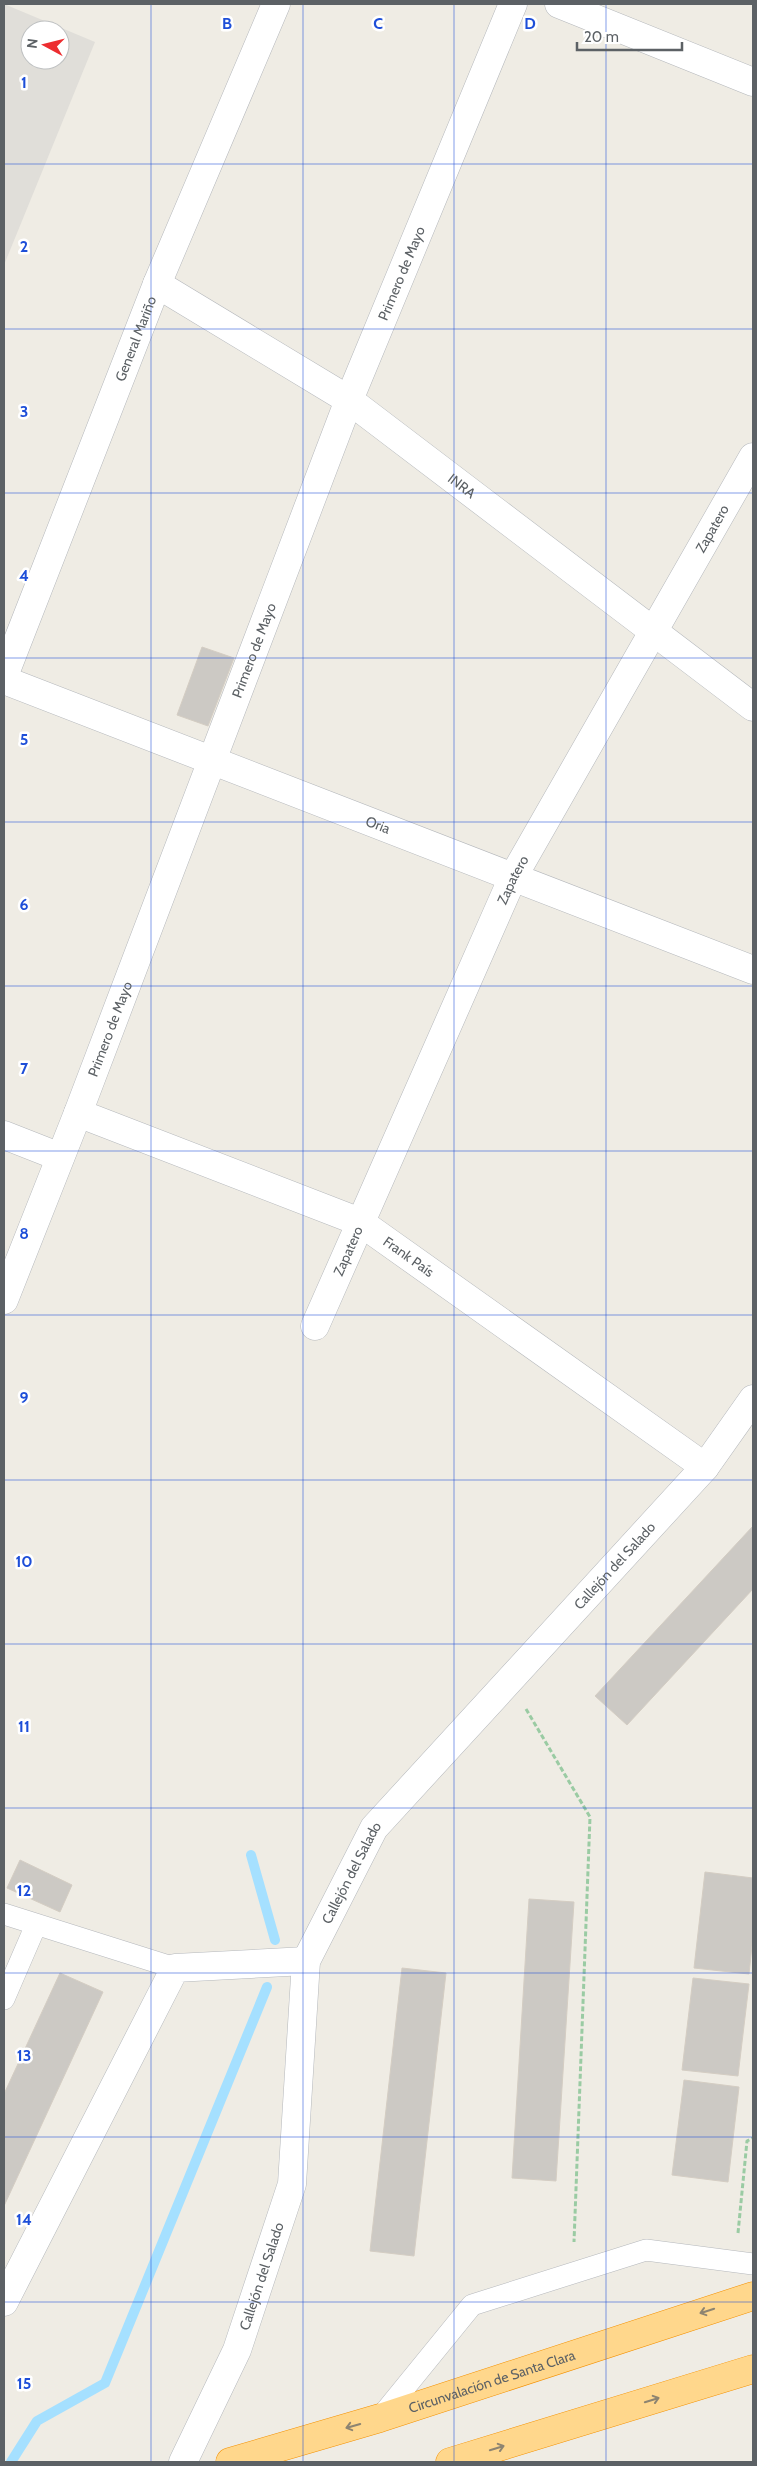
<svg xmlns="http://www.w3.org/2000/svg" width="757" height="2466" viewBox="0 0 757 2466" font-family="Cabin,sans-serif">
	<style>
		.industrial { fill: #e0ded9; fill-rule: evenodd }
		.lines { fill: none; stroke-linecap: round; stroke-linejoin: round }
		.stream { stroke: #a5e0ff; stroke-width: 10 }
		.building { fill: #ccc9c4; stroke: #d4cdc3 }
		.lane-casing { stroke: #b5b8bc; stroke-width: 22 }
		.street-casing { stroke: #b5b8bc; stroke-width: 29 }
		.highway-casing { stroke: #f49100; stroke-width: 29 }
		.path { stroke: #9acba3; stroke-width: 3; stroke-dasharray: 5 2.5; stroke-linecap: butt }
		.lane { stroke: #fff; stroke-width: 21 }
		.street { stroke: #fff; stroke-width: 28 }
		.highway { stroke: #ffd78c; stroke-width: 28 }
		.oneway { stroke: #8d8471 }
		.grid { fill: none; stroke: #1d4ed8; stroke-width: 1; stroke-opacity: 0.55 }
		.labels { text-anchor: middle; stroke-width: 5; stroke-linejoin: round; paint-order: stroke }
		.street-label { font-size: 14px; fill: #5c6165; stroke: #fff }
		.grid-label { font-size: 16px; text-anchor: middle; font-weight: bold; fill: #1d4ed8; stroke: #fff; stroke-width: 5; stroke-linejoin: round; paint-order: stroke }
	</style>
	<rect width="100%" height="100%" fill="#efece4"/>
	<!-- industrial -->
	<path class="industrial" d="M4,4l91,38 -91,223zM30,30h30v30h-30z"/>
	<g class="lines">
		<!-- stream -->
		<path class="stream" d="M251,1855l24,85
			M11,2462l26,-41 68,-38 162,-396"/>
	</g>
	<!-- building -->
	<path class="building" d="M202,647l32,11 -26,68 -31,-11z
		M753,1526v63l-126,136 -32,-29z
		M20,1860l52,25 -12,27 -53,-24z
		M705,1872l48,6v58l-4,38 -55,-6z
		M529,1899l45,3 -18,279 -44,-3z
		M402,1968l44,5 -32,283 -44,-5z
		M60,1973l43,19 -99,214v-112z
		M693,1978l56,6 -11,92 -56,-6z
		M684,2080l55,7 -11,95 -56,-7z"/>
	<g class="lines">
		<defs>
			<path id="lane" d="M4,1914l171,54
				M4,1999l32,-74
				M380,2418l92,-113 174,-55 107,14"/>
			<g id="street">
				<path d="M559,4l194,78"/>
				<path id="s1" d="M157,284l192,116 404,307"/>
				<path id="s2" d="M4,676l153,-392 119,-280"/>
				<path id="s3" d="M4,680l749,290"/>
				<path id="s4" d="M78,1113l282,109 345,245"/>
				<path d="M4,1135l56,22"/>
				<path id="s5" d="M4,1300l74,-187 271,-713 164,-396"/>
				<path id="s6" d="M315,1326l198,-449 240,-420"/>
				<path d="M4,2302l171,-334 131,-7"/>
				<path id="s7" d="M183,2462l54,-112 55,-166 14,-223 68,-133 331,-361 48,-68"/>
			</g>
			<g id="highway">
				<path id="s8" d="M230,2462l150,-44 373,-122"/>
				<path d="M450,2462l303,-93"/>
			</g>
		</defs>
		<!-- lane casing -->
		<use href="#lane" class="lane-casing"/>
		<!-- street casing -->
		<use href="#street" class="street-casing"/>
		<!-- highway casing -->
		<use href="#highway" class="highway-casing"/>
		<!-- path -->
		<path class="path" d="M526,1709l64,108 -16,425
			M738,2233l9,-92 6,-3"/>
		<!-- lane -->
		<use href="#lane" class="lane"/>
		<!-- street -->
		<use href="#street" class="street"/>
		<!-- highway -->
		<use href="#highway" class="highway"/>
	</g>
	<!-- one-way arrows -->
	<defs><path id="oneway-shaft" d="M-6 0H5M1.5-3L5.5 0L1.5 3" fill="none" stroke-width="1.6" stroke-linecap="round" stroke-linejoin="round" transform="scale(1.25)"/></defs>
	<g class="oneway">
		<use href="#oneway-shaft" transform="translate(707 2311) rotate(162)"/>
		<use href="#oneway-shaft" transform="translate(652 2400) rotate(-17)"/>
		<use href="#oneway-shaft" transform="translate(353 2426) rotate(164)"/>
		<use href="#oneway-shaft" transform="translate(497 2448) rotate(-17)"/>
	</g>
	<!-- grid -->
	<path class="grid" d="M151,4v2458M303,4v2458M454,4v2458M606,4v2458M4,164h749M4,329h749M4,493h749M4,658h749M4,822h749M4,986h749M4,1151h749M4,1315h749M4,1480h749M4,1644h749M4,1808h749M4,1973h749M4,2137h749M4,2302h749"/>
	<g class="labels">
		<!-- street labels -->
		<g class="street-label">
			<text dy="5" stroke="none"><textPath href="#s5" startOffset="1101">Primero de Mayo</textPath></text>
			<text dy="5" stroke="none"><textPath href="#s2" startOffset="362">General Mariño</textPath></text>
			<text dy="5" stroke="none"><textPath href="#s1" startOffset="366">INRA</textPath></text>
			<text dy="5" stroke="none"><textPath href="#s6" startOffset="892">Zapatero</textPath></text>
			<text dy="5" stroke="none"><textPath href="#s5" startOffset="696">Primero de Mayo</textPath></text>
			<text dy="5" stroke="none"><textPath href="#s3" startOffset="401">Oria</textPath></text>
			<text dy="5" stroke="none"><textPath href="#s6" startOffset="488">Zapatero</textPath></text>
			<text dy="5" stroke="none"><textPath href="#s5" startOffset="291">Primero de Mayo</textPath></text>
			<text dy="5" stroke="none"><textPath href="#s6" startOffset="82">Zapatero</textPath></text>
			<text dy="5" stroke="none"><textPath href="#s4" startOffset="362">Frank País</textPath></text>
			<text dy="5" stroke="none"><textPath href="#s7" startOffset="1028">Callejón del Salado</textPath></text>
			<text dy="5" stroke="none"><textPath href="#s7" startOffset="622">Callejón del Salado</textPath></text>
			<text dy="5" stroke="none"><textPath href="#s7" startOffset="202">Callejón del Salado</textPath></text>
			<text dy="5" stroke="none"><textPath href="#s8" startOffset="274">Circunvalación de Santa Clara</textPath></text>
		</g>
	</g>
	<g class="grid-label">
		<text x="227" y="29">B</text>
		<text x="378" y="29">C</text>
		<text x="530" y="29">D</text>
		<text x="24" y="88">1</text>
		<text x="24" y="252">2</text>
		<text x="24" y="417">3</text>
		<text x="24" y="581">4</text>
		<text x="24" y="745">5</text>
		<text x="24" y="910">6</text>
		<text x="24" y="1074">7</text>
		<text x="24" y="1239">8</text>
		<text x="24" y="1403">9</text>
		<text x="24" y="1567">10</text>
		<text x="24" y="1732">11</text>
		<text x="24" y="1896">12</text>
		<text x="24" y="2061">13</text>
		<text x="24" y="2225">14</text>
		<text x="24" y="2389">15</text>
	</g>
	<!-- border -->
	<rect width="757" height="2466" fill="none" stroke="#5c6165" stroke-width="10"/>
	<!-- north arrow -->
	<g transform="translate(45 45) rotate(277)"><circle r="24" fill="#ffffff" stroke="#bec0c1"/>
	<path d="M0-4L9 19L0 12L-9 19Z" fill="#ed2d30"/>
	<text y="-8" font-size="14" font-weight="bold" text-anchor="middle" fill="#5c6165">N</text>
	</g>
	<!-- scale -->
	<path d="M577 42v8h105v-8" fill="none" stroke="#5c6165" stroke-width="2.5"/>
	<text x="584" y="42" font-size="15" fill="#5c6165" stroke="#ffffff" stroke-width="4" paint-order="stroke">20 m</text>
</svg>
